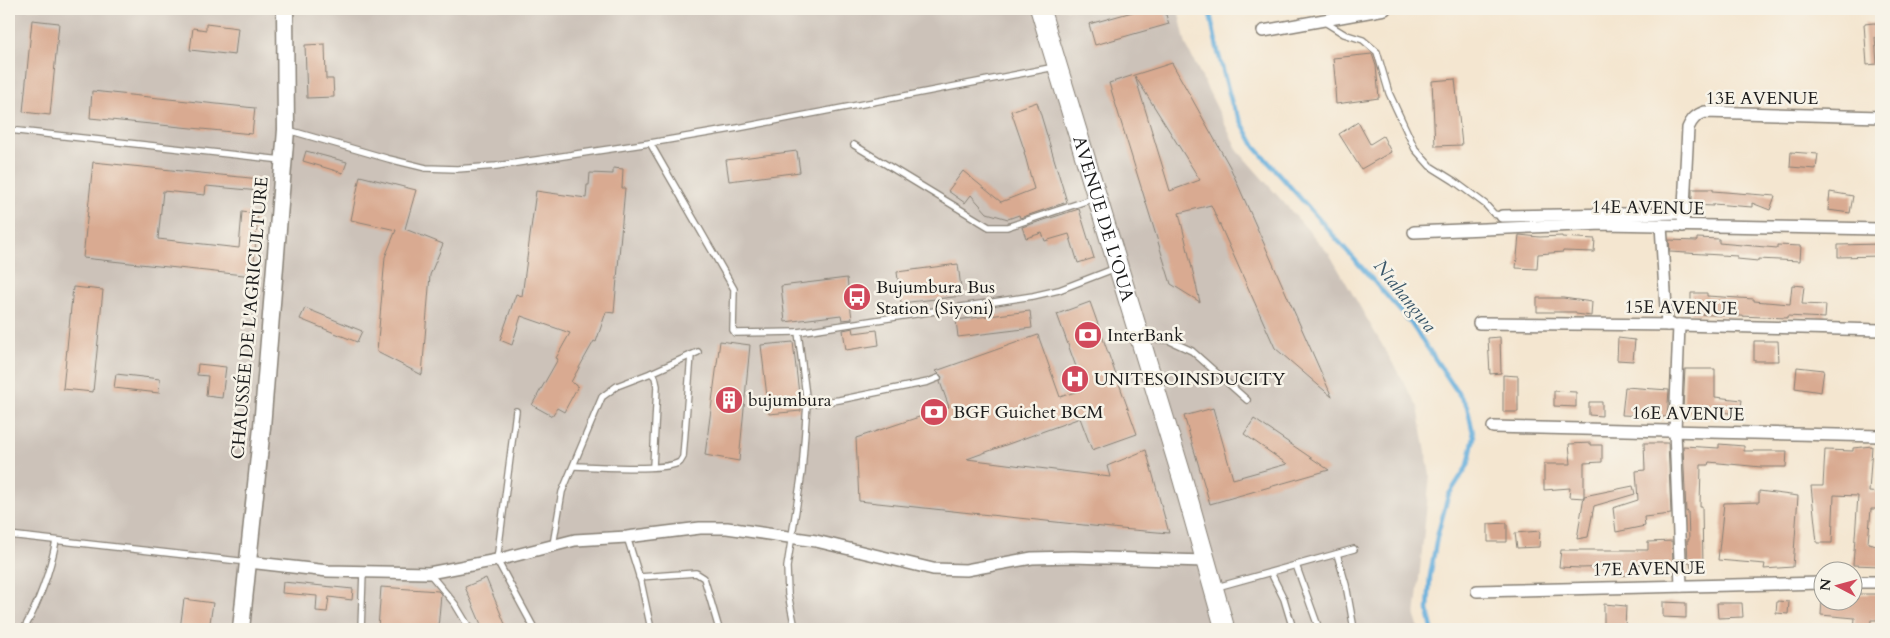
<svg xmlns="http://www.w3.org/2000/svg" width="1890" height="638" viewBox="0 0 1890 638" font-family="Cardo,serif">
<rect width="100%" height="100%" fill="#f7f3e8"/>
<filter id="ink" filterUnits="userSpaceOnUse"><feTurbulence type="fractalNoise" baseFrequency=".02" numOctaves="2"/><feDisplacementMap in="SourceGraphic" scale="10" xChannelSelector="R" yChannelSelector="G"/><feConvolveMatrix kernelMatrix="1 2 1 2 8 2 1 2 1" color-interpolation-filters="sRGB"/></filter>
<filter id="wash" filterUnits="userSpaceOnUse"><feTurbulence type="fractalNoise" baseFrequency=".0096" numOctaves="4" result="noise"/><feDisplacementMap in="SourceGraphic" scale="20" xChannelSelector="R" yChannelSelector="G"/><feGaussianBlur stdDeviation="1.12" result="paint"/><feColorMatrix in="noise" values="0 0 0 0 0 0 0 0 0 0 0 0 0 0 0 0 0 1.4 0 .05"/><feComposite in="paint" operator="in"/></filter>
<g filter="url(#wash)">
<rect width="100%" height="100%" fill="#f4e6d0"/>
<polygon fill="#ccc2b9" points="9,9 1178,9 1186,45 1238,151 1330,255 1418,407 1430,475 1415,617 1419,629 9,629"/>
<g fill="none" stroke-linecap="round" stroke-linejoin="round">
<polyline stroke="#65aedc" stroke-width="4.5" points="1209,9 1218,52 1232,104 1255,147 1410,322 1467,406 1474,437 1468,465 1448,496 1437,537 1430,576 1428,610 1432,629"/>
</g>
<g id="blocks">
<g fill="#d9aa91" fill-rule="evenodd">
<polygon points="1135,9 1164,9 1169,24 1095,45 1089,24 1136,11"/>
<polygon points="32,20 59,23 50,115 23,112"/>
<polygon points="1874,23 1881,24 1881,37 1875,37 1877,64 1867,65 1864,24"/>
<polygon points="206,24 238,28 235,55 190,50 193,28 206,30"/>
<polygon points="325,44 326,79 333,79 334,97 307,98 305,45"/>
<polygon points="1372,54 1376,66 1379,98 1336,104 1335,89 1336,88 1333,58"/>
<path d="M1172,63l58,104 102,230 -57,-49 -64,-143 -32,8 21,89 -29,-18 -62,-201zM1135,76l65,104 -30,11z"/>
<polygon points="1455,79 1462,145 1435,146 1432,81"/>
<polygon points="92,91 255,108 252,134 90,118"/>
<polygon points="1037,102 1067,202 1020,218 1019,215 1008,219 987,213 971,195 965,203 948,191 963,171 1001,202 1034,189 1024,152 1025,152 1011,111"/>
<polygon points="1358,122 1370,144 1383,136 1391,152 1361,169 1339,134"/>
<polygon points="306,151 347,162 343,173 303,161"/>
<polygon points="797,151 800,172 729,181 726,160"/>
<polygon points="1791,152 1818,154 1816,169 1790,167"/>
<polygon points="93,162 260,179 259,191 206,186 205,195 163,191 158,239 239,248 242,212 258,214 253,276 83,258"/>
<polygon points="613,168 623,169 622,188 625,188 614,313 606,312 596,342 594,341 571,382 578,386 564,412 557,408 552,416 532,405 558,359 556,358 570,333 521,316 512,345 500,340 516,294 522,296 536,191 586,198 587,185 589,185 590,173 613,174"/>
<polygon points="360,176 416,190 405,229 443,244 430,275 422,375 377,352 385,257 396,230 351,220"/>
<polygon points="1692,189 1713,189 1713,191 1775,196 1770,210 1752,203 1752,207 1713,204 1713,206 1692,205"/>
<polygon points="1830,192 1853,196 1850,213 1828,210"/>
<polygon points="1079,209 1094,258 1078,263 1069,234 1045,241 1042,233 1026,238 1022,227"/>
<polygon points="1519,235 1540,237 1562,236 1562,237 1595,239 1594,252 1563,251 1563,252 1538,254 1537,269 1516,268"/>
<polygon points="1697,238 1719,239 1719,243 1777,248 1777,245 1801,246 1800,261 1758,259 1758,261 1737,259 1737,256 1670,252 1669,240 1697,241"/>
<polygon points="1881,244 1881,256 1838,257 1838,245"/>
<polygon points="958,264 962,296 901,303 897,272"/>
<polygon points="847,278 852,319 842,320 841,315 785,322 781,286"/>
<polygon points="1792,285 1804,286 1802,304 1826,305 1825,318 1787,316 1787,318 1691,314 1691,293 1707,293 1707,296 1754,299 1754,301 1790,304"/>
<polygon points="73,287 103,290 93,392 63,389"/>
<polygon points="1537,298 1563,298 1592,302 1591,316 1576,314 1576,312 1537,312"/>
<polygon points="1090,302 1137,434 1092,450 1080,418 967,459 1110,477 1107,466 1146,450 1169,533 1121,529 859,501 856,438 949,407 940,382 942,377 936,371 1038,335 1060,397 1084,389 1057,314"/>
<polygon points="305,308 362,331 357,342 300,319"/>
<polygon points="1030,311 1032,328 958,337 956,320"/>
<polygon points="853,328 854,333 877,330 879,345 846,350 843,330"/>
<polygon points="1500,337 1501,373 1490,374 1488,338"/>
<polygon points="1618,338 1635,340 1633,361 1617,360"/>
<polygon points="720,341 750,345 739,461 705,455"/>
<polygon points="1754,341 1778,341 1779,361 1754,361"/>
<polygon points="793,342 801,411 769,414 761,345"/>
<polygon points="198,364 226,367 222,398 206,396 208,376 197,375"/>
<polygon points="1797,367 1824,370 1821,392 1795,388"/>
<polygon points="1685,369 1715,369 1715,397 1742,400 1740,414 1709,411 1709,413 1683,411"/>
<polygon points="116,374 160,379 159,393 114,388"/>
<polygon points="1503,375 1518,376 1518,412 1503,412"/>
<polygon points="1625,387 1669,390 1667,417 1622,415"/>
<polygon points="1554,391 1576,392 1576,407 1554,406"/>
<polygon points="1589,402 1602,402 1602,416 1589,415"/>
<polygon points="1213,408 1233,479 1287,464 1244,434 1254,419 1329,470 1210,504 1184,416"/>
<polygon points="1591,443 1591,445 1602,445 1602,462 1584,463 1584,498 1569,497 1570,488 1544,490 1544,464 1571,464 1569,444"/>
<polygon points="1644,443 1668,443 1671,514 1644,517 1645,526 1616,532 1613,508 1638,500 1636,471 1645,470"/>
<polygon points="1719,444 1744,446 1744,451 1787,451 1786,467 1761,467 1709,462 1708,465 1701,465 1700,506 1702,506 1703,567 1691,568 1690,562 1688,562 1687,540 1689,540 1688,511 1686,512 1683,446 1719,448"/>
<polygon points="1872,446 1869,492 1881,493 1881,509 1871,509 1868,543 1881,546 1881,566 1853,565 1858,496 1834,495 1832,543 1817,543 1811,486 1823,486 1825,450 1853,451 1853,448"/>
<polygon points="1633,486 1635,494 1594,506 1588,537 1577,539 1584,496"/>
<polygon points="1759,491 1798,496 1793,567 1764,569 1765,564 1718,560 1724,503 1759,502"/>
<polygon points="1507,523 1507,542 1488,542 1488,524"/>
<polygon points="1540,531 1539,547 1517,548 1515,533"/>
<polygon points="1672,541 1673,563 1633,565 1633,575 1613,576 1612,567 1581,568 1559,567 1561,550 1648,550 1648,542"/>
<polygon points="486,578 507,629 483,629 465,587"/>
<polygon points="283,582 353,589 352,600 329,597 327,612 316,611 317,596 282,593"/>
<polygon points="381,587 438,591 441,594 438,629 378,629"/>
<polygon points="1857,594 1881,594 1881,620 1871,620 1870,629 1854,629 1855,618 1821,615 1822,600 1856,600"/>
<polygon points="184,599 213,603 209,629 180,629"/>
<polygon points="1777,601 1789,602 1788,614 1776,613"/>
<polygon points="1663,602 1686,603 1686,618 1663,617"/>
<polygon points="1717,603 1742,603 1743,617 1718,618"/>
<polygon points="1604,604 1626,606 1625,628 1604,627"/>
</g>
</g>
</g>
<g filter="url(#ink)">
<use href="#blocks" fill-opacity="0" stroke="#888176" stroke-width="1"/>
<g fill="none" stroke-linecap="round" stroke-linejoin="round">
<defs>
<g id="lane">
<polyline points="1323,21 1344,34 1363,40 1377,52 1389,93 1415,149 1430,166 1454,181 1485,204 1494,214 1502,216"/>
<polyline points="9,130 282,160"/>
<polyline points="288,130 389,159 426,168 457,169 496,166 650,143 738,128 1055,67"/>
<polyline points="650,143 734,289 733,330 735,333 798,332"/>
<polyline points="854,145 989,227 1007,227 1095,198"/>
<polyline points="1142,338 1168,340 1192,351 1247,400"/>
<polyline points="651,373 655,377 657,386 653,467"/>
<polyline points="807,404 839,400 928,382 938,378"/>
<polyline points="516,411 497,560 534,628"/>
<path d="M574,466c21,0 90,6 106,-4l3,-5 8,-102"/>
<polyline points="9,535 248,562"/>
<polyline points="627,537 641,582 651,629"/>
<polyline points="553,545 562,492 602,397 617,386 651,373 698,352"/>
<polyline points="1337,554 1346,585 1354,629"/>
<polyline points="1296,565 1319,629"/>
<polyline points="429,573 455,604 470,629"/>
<polyline points="1271,573 1284,599 1293,629"/>
<polyline points="639,577 696,573 704,578 719,629"/>
<polyline points="1217,587 1354,549"/>
<polyline points="795,628 788,594 787,567 802,472 807,404 798,332 1033,296 1059,290 1116,268"/>
<path d="M24,629c15,-27 26,-58 32,-88"/>
<polyline points="361,629 363,572"/>
</g>
<g id="street">
<polyline points="1263,31 1385,9"/>
<polyline points="1502,216 1684,213"/>
<polyline points="1661,225 1667,325"/>
<path d="M1683,226l5,-98c4,-9 8,-13 17,-16l176,5"/>
<polyline points="1414,232 1603,224 1881,229"/>
<polyline points="1479,323 1679,325 1881,330"/>
<polyline points="1679,325 1675,431 1681,586"/>
<polyline points="1493,427 1881,436"/>
<polyline points="248,562 328,571 429,573 497,560 575,540 627,537 700,528 727,528 816,541 933,569 966,570 1032,558 1072,557 1205,561"/>
<polyline points="1852,582 1881,582"/>
<polyline points="1477,591 1822,583"/>
</g>
<polyline id="secondary" points="241,629 262,427 286,130 285,9"/>
<g id="primary">
<path id="s1" d="M1040,9l142,468 43,152"/>
</g>
</defs>
<use href="#lane" stroke="#888176" stroke-width="8"/>
<use href="#street" stroke="#888176" stroke-width="14"/>
<use href="#secondary" stroke="#888176" stroke-width="19"/>
<use href="#primary" stroke="#888176" stroke-width="21"/>
<use href="#lane" stroke="#fff" stroke-width="5.5"/>
<use href="#street" stroke="#fff" stroke-width="11"/>
<use href="#secondary" stroke="#fff" stroke-width="16"/>
<use href="#primary" stroke="#fff" stroke-width="19"/>
</g>
</g>
<defs>
<symbol id="bus-disc" viewBox="-11 -11 22 22"><circle r="9.5" fill="#d1495b" stroke="#f7f3e8"/><path d="M-5-6H5V4H4V6H2V4H-2V6H-4V4H-5ZM-3.5-4V0h7V-4ZM-3.5 1.2v1.5H-2V1.2ZM2 1.2v1.5H3.5V1.2Z" fill="#fff"/></symbol>
<symbol id="bank-disc" viewBox="-11 -11 22 22"><circle r="9.5" fill="#d1495b" stroke="#f7f3e8"/><path d="M-6-4H6V4H-6ZM0-2.3a2.3 2.3 0 1 0 0 4.6a2.3 2.3 0 1 0 0-4.6Z" fill="#fff"/></symbol>
<symbol id="hospital-disc" viewBox="-11 -11 22 22"><circle r="9.5" fill="#d1495b" stroke="#f7f3e8"/><path d="M-5-5h3v3.5h4V-5h3V5h-3V1.5h-4V5h-3Z" fill="#fff"/></symbol>
<symbol id="building-disc" viewBox="-11 -11 22 22"><circle r="9.5" fill="#d1495b" stroke="#f7f3e8"/><path d="M-4-6H4V6H1V3H-1V6H-4ZM-2.5-4.3h1.7v1.8h-1.7ZM.8-4.3h1.7v1.8H.8ZM-2.5-1h1.7V.8h-1.7ZM.8-1h1.7V.8H.8Z" fill="#fff"/></symbol>
</defs>
<g fill-rule="evenodd">
<use href="#bus-disc" x="841" y="281" width="32" height="32"/>
<use href="#bank-disc" x="1072" y="319" width="32" height="32"/>
<use href="#hospital-disc" x="1059" y="363" width="32" height="32"/>
<use href="#building-disc" x="713" y="384" width="32" height="32"/>
<use href="#bank-disc" x="918" y="396" width="32" height="32"/>
</g>
<g text-anchor="middle" dominant-baseline="central" stroke-width="5" stroke-linejoin="round" paint-order="stroke">
<g font-size="18" fill="#1c1c1c" stroke="#f7f3e8">
<text x="1762" y="98">13E AVENUE</text>
<text transform="translate(1648 208) rotate(1)">14E AVENUE</text>
<text stroke="none"><textPath href="#s1" startOffset="219">AVENUE DE L'OUA</textPath></text>
<text transform="translate(1681 308) rotate(1)">15E AVENUE</text>
<text transform="translate(250 318) rotate(-85)">CHAUSSÉE DE L'AGRICULTURE</text>
<text transform="translate(1688 414) rotate(1)">16E AVENUE</text>
<text transform="translate(1649 569) rotate(-1)">17E AVENUE</text>
</g>
<g font-size="18" fill="#1c1c1c" stroke="#f7f3e8" text-anchor="start">
<text x="876" y="287">Bujumbura Bus<tspan x="876" dy="21">Station (Siyoni)</tspan></text>
<text x="1107" y="335">InterBank</text>
<text x="1094" y="379">UNITESOINSDUCITY</text>
<text x="748" y="400">bujumbura</text>
<text x="953" y="412">BGF Guichet BCM</text>
</g>
<g font-size="19" font-style="italic" fill="#395669" stroke="#f7f3e8">
<text transform="translate(1405 296) rotate(51)">Ntahangwa</text>
</g>
</g>
<rect width="1890" height="638" fill="none" stroke="#f7f3e8" stroke-width="30"/>
<g transform="translate(1838 586) rotate(276)"><circle r="24" fill="#f7f3e8" stroke="#9f9d96"/>
<path d="M0-4L9 19L0 12L-9 19Z" fill="#d1495b"/>
<text y="-8" font-size="14" font-weight="bold" text-anchor="middle" fill="#1c1c1c">N</text>
</g>
</svg>
